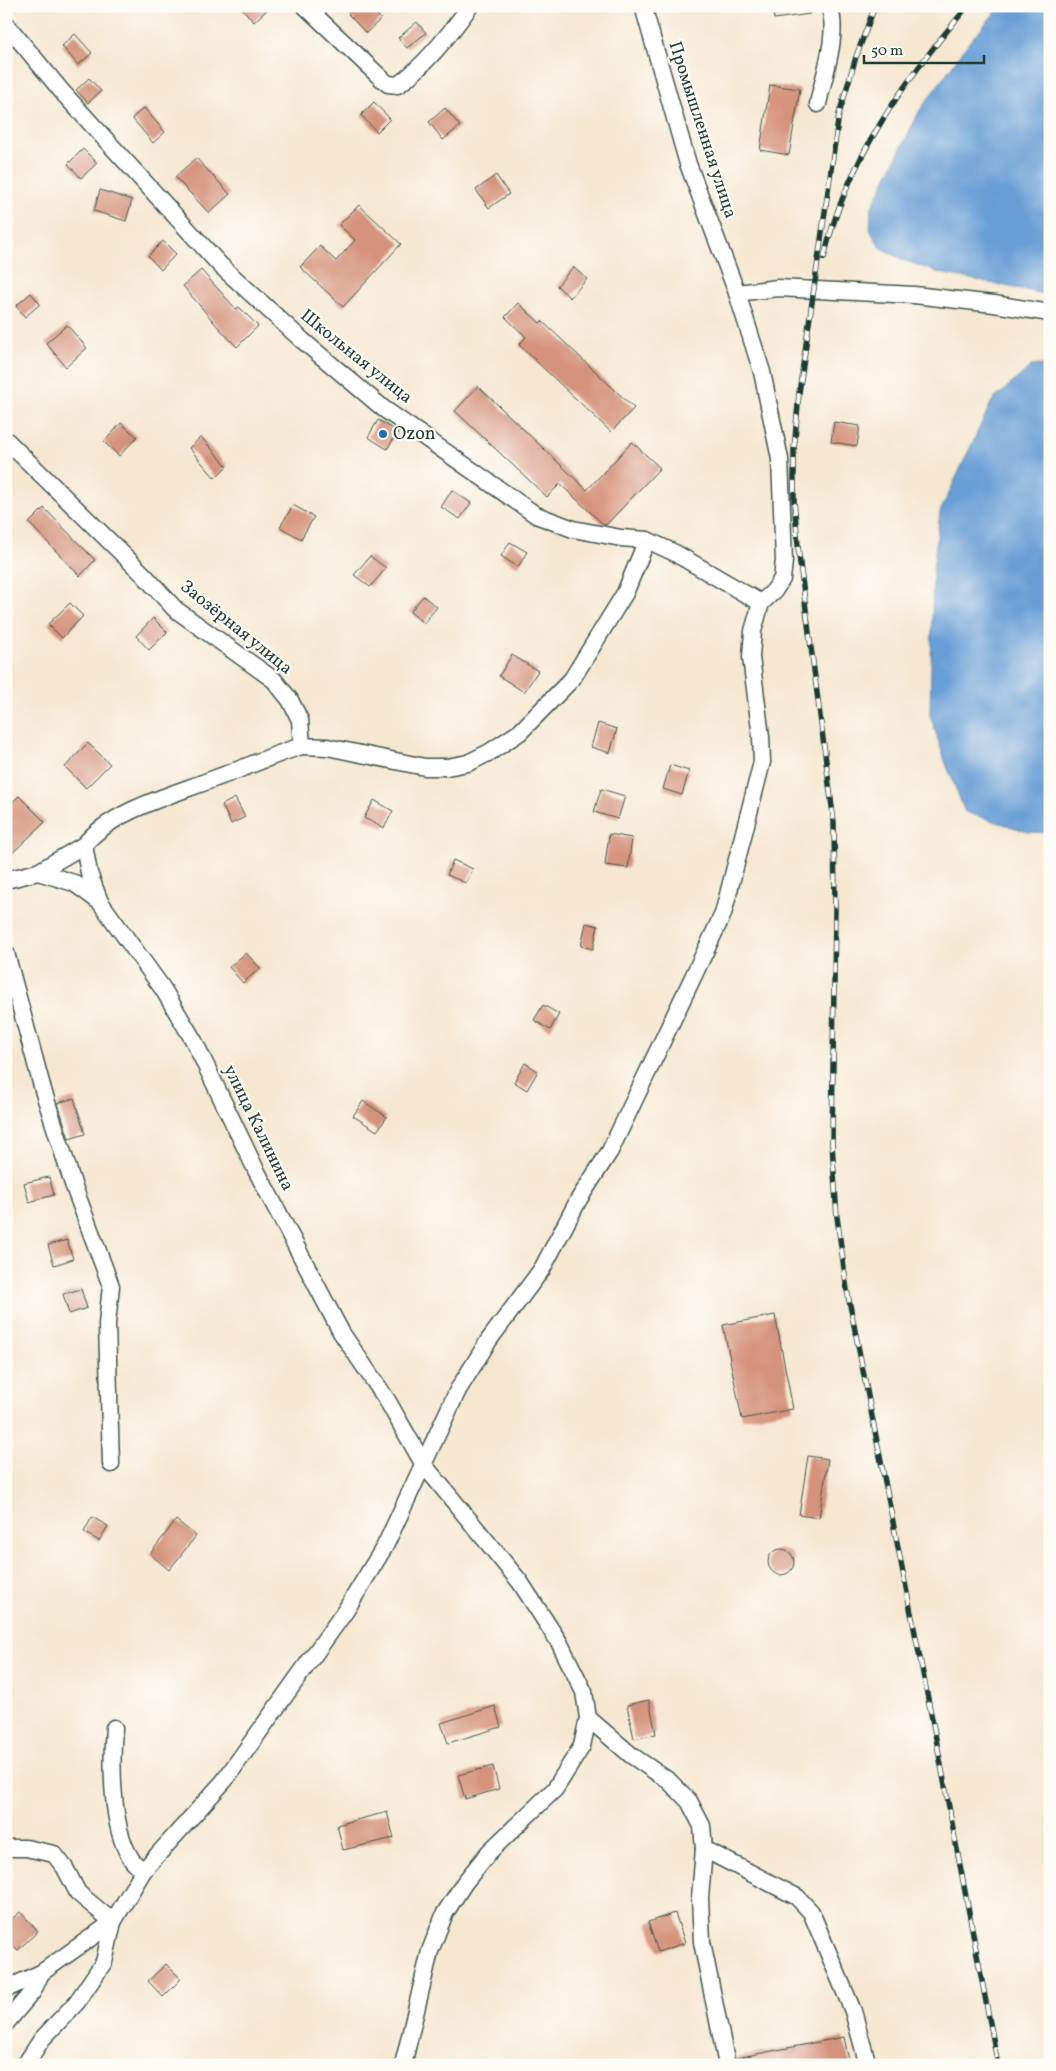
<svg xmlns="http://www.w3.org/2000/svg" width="1056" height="2071" viewBox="0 0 1056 2071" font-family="Vollkorn,serif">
<rect width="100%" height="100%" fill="#fdfcf7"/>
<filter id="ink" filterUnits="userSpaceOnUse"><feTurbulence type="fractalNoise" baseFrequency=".02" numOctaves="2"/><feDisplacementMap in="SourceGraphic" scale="10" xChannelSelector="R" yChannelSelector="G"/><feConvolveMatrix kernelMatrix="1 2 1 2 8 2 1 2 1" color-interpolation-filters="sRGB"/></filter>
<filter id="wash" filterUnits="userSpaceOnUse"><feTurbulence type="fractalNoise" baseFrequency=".0096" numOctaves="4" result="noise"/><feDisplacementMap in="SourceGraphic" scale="20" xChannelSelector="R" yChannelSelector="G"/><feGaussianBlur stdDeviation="1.12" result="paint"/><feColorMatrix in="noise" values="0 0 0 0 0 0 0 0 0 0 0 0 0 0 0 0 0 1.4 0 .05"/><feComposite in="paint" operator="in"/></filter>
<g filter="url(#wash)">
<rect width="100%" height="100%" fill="#f6e7d1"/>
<g fill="#679ed5" stroke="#436e84">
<polygon points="1001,6 1050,6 1050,295 940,273 903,260 880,247 870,230 871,209 920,110 970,41"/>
<polygon points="1050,364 1050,833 1028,832 965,812 945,761 930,715 933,570 940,512 992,401 1031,366"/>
</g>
<g id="blocks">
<g fill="#d5937d">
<polygon points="240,6 271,6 254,22"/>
<polygon points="356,6 368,6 381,19 366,33 348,14"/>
<polygon points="772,6 810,6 810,14 774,19"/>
<polygon points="417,22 426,33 407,48 398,38"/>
<polygon points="75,34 92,53 78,65 62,46"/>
<polygon points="89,78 101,91 88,103 76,90"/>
<polygon points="770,85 800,89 789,155 760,150"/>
<polygon points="374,102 390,119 377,132 361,115"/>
<polygon points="144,108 165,132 153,143 132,118"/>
<polygon points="445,108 460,126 443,140 429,122"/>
<polygon points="83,149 97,163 81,178 68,164"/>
<polygon points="196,158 230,194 209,213 175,177"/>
<polygon points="496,175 509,194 489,208 476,190"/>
<polygon points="100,190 132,200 126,221 94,211"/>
<polygon points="359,205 401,244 343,307 300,267 320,246 336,261 355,240 339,225"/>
<polygon points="163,241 176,254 161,270 148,256"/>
<polygon points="573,267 587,279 570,298 557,286"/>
<polygon points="201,270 236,309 239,307 258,326 237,347 218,327 183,286"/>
<polygon points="31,293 40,304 25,317 16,306"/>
<polygon points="518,303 540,323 542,321 634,408 611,432 519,345 526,337 505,317"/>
<polygon points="67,325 87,348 66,367 46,343"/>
<polygon points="478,386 587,490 632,442 660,468 606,525 603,524 560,484 547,497 455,411"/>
<polygon points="378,420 398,432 387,449 368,437"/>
<polygon points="834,422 860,426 857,446 831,442"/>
<polygon points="121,423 137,437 119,456 104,442"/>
<polygon points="201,437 227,466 215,478 189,448"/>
<polygon points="452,490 471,503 460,519 441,507"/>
<polygon points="293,505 314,517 301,539 280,527"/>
<polygon points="44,508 95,560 80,576 29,523"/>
<polygon points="510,542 527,552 518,567 501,556"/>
<polygon points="370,556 386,568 370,587 354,575"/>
<polygon points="423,596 437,607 424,623 410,612"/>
<polygon points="70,603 83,616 62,638 48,624"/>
<polygon points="153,618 167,632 149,650 136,636"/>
<polygon points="512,655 538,671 524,692 499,676"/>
<polygon points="598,723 617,729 610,753 591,747"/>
<polygon points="88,743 110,764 86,788 65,767"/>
<polygon points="670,765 689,771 682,795 663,789"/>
<polygon points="601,789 625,796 618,819 594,812"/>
<polygon points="19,796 45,822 6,859 6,808"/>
<polygon points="235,798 245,817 231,824 222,805"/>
<polygon points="374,800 393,811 384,828 364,818"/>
<polygon points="609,834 632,838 628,868 605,865"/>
<polygon points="453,860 473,869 466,883 447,875"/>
<polygon points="586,923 598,926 593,949 581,946"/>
<polygon points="246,953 260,968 243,983 229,967"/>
<polygon points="543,1005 559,1014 550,1030 534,1020"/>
<polygon points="525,1063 538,1071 527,1090 514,1082"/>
<polygon points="74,1098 85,1134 69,1139 58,1103"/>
<polygon points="363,1101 387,1117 377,1131 353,1116"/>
<polygon points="49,1177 54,1195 29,1202 24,1183"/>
<polygon points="67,1240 73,1259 54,1265 48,1245"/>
<polygon points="81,1289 87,1308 69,1314 63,1294"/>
<polygon points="775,1315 793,1409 742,1419 723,1325"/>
<polygon points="808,1456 828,1459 819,1518 799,1515"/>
<polygon points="92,1517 108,1526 99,1541 84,1532"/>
<polygon points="176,1520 196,1536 169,1570 150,1554"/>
<circle cx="781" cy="1562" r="13"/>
<polygon points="649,1700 656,1734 634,1739 627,1705"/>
<polygon points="495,1706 501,1727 448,1743 441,1723"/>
<polygon points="493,1766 499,1789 465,1799 458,1775"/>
<polygon points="387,1812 394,1838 343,1850 337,1825"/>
<polygon points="20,1912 38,1931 18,1950 6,1938 6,1924"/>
<polygon points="675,1913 685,1943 658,1952 648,1922"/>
<polygon points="166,1964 181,1979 163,1997 148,1981"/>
<polygon points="844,2037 850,2065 737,2065 736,2058"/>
</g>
</g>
</g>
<g filter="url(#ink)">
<use href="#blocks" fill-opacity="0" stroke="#3f564c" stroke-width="1"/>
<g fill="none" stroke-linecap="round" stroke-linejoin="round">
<defs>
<g id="minor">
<path d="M305,6l76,72 7,6 10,1c28,-20 52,-51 72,-79"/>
<polyline points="6,24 64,94 220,265 302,340 384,409 536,515 573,529 621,538 647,540 675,553 761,603"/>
<path d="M818,104c5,-26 22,-72 11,-98"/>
<polyline points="737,293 778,288 914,295 994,304 1050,313"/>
<polyline points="6,440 144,575 175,609 274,680 290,700 300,720 302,746 327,747 425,767 447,767 468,763 490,752 520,732 572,679 625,593 647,540"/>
<polyline points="38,872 84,845"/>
<polyline points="6,880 38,872 74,883 100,902 163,989 194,1041 256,1170 341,1332 387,1400 424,1465 520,1582 559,1642 584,1692 588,1718 582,1746 555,1789 490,1851 465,1882 445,1913 430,1951 403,2065"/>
<path d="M100,902l-11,-29 -5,-28c28,-35 91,-51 132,-67 29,-10 56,-23 86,-32"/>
<polyline points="6,953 43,1090 73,1184 111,1286 107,1324 111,1464"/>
<polyline points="588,1718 631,1755 669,1781 689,1801 702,1826 704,1849 700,1898 702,1942 727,2065"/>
<path d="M114,1728c-3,35 -3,98 16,129 3,6 9,10 13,14"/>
<polyline points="6,1848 26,1848 54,1854 65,1868 78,1893 113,1922 41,1973 6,1989"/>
<polyline points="704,1849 797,1897 811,1912 853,2011 868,2065"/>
<polyline points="6,2023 33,1991 41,1973"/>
<polyline points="25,2065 42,2039 77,2002 104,1962 113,1922 143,1871 224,1781 346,1610 385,1546 458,1390 489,1340 542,1269 579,1199 610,1151 723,914 762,762 761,737 751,657 753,631 761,603 774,591 782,579 784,561 780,459 762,372 737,293 688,164 643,6"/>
</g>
</defs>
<use href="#minor" stroke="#3f564c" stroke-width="19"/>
<use href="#minor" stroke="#fff" stroke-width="16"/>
<defs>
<g id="rail">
<polyline points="875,6 856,57 839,114 799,393 794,450 794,501 799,556 834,822 835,908 832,1144 837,1217 847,1290 937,1744 998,2065"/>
<path d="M824,258c21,-95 81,-179 144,-252"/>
</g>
</defs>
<use href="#rail" stroke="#1f3d34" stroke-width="5.5"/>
<use href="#rail" stroke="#fdfcf7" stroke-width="4" stroke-dasharray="11" stroke-linecap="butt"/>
</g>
</g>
<circle fill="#1f6fb2" stroke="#fdfcf7" stroke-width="2" cx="383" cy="434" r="5"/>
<g text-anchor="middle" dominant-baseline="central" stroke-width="4.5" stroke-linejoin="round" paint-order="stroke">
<g font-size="18" fill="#1f3d34" stroke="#fdfcf7">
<text transform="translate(702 130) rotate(72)">Промышленная улица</text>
<text transform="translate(356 357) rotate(39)">Школьная улица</text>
<text transform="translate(236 628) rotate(39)">Заозёрная улица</text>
<text transform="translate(258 1128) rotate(64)">улица Калинина</text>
</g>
<g font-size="18" fill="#1f3d34" stroke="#fdfcf7" text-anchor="start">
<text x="393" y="434">Ozon</text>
</g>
</g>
<rect width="1056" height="2071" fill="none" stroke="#fdfcf7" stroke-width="25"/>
<path d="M864 55v8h120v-8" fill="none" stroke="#1f3d34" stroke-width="2.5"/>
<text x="871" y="55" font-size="15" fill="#1f3d34" stroke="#fdfcf7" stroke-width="4" paint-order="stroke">50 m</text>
</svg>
